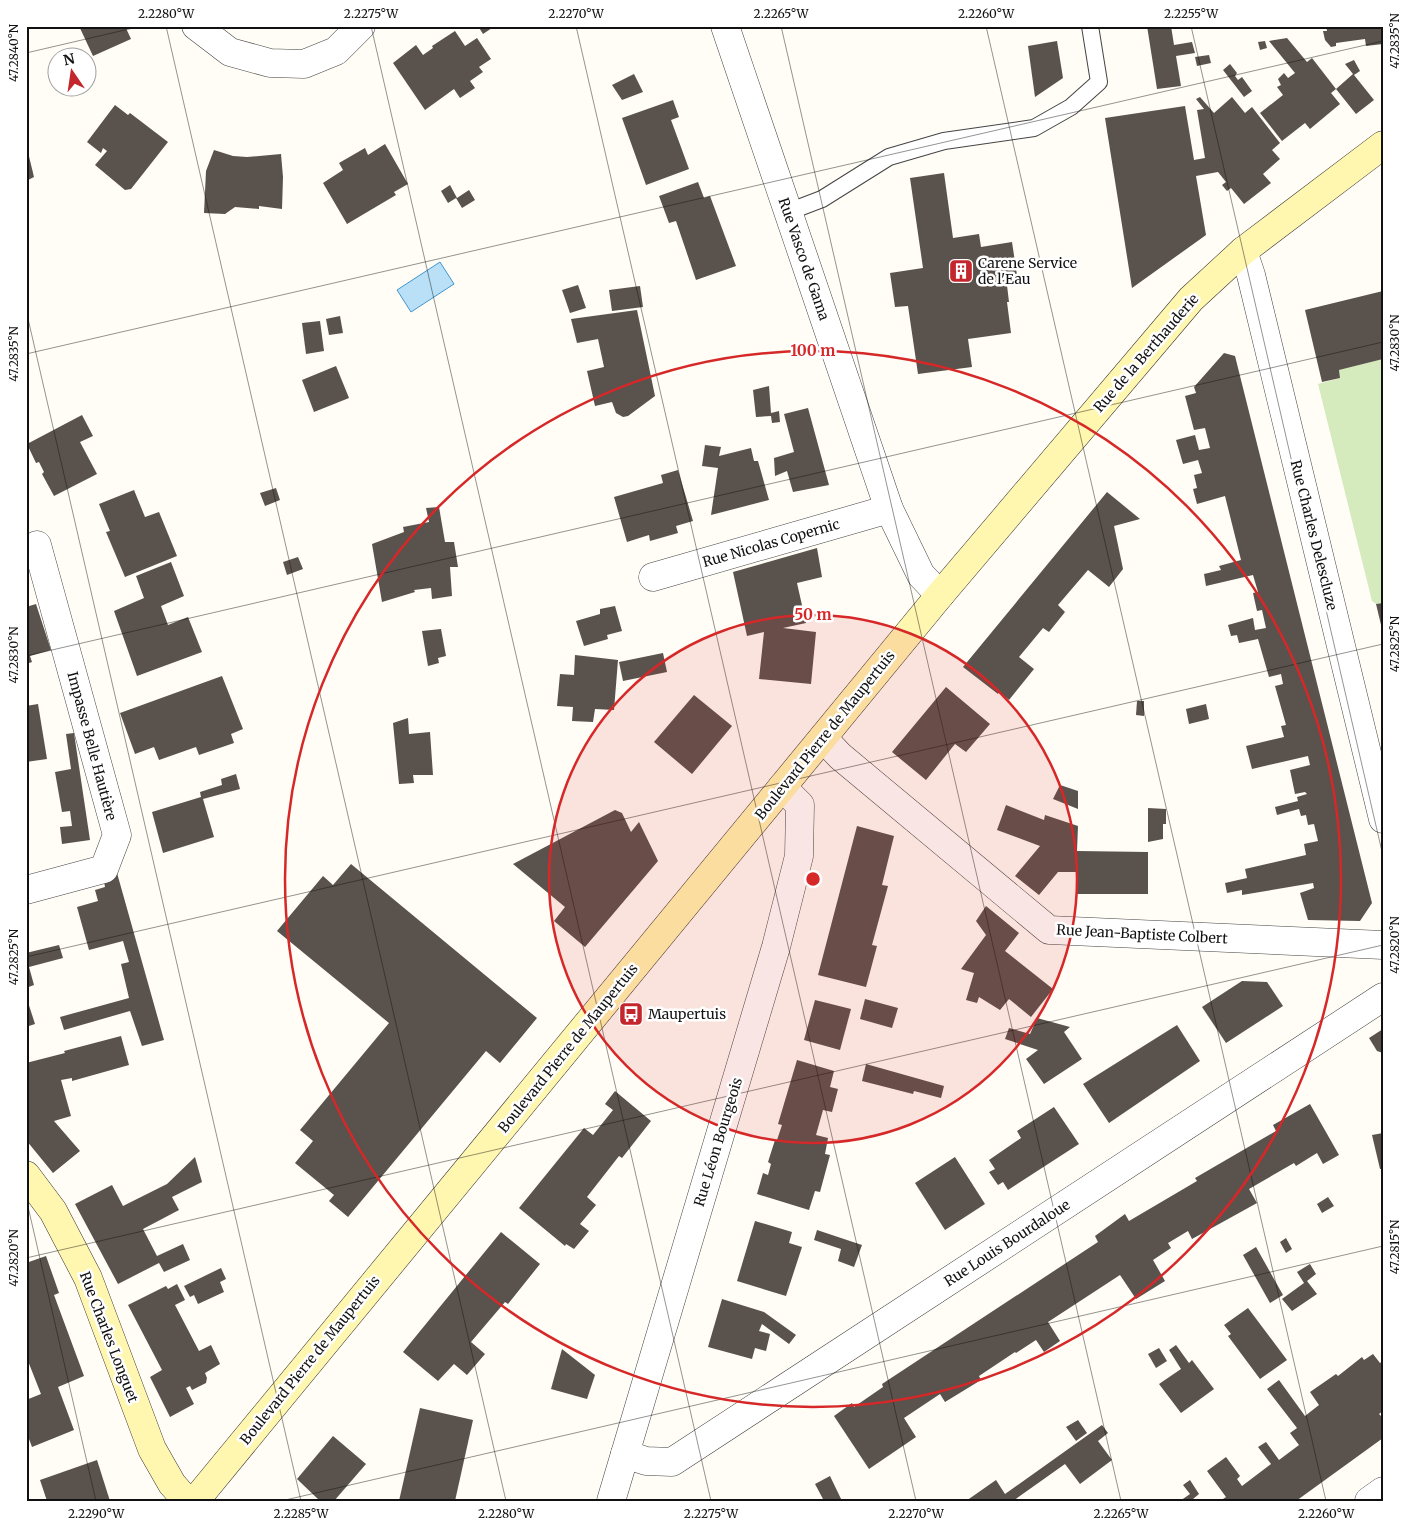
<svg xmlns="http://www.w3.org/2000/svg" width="1409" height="1527" viewBox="0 0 1409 1527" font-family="Merriweather,serif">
<rect width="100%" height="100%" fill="#fffdf5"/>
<polygon fill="#d5ebbd" points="1383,359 1383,603 1376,604 1372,601 1318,384 1340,378 1339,370"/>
<polygon fill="#b9e0f7" stroke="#3f96cf" points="440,262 454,284 411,312 397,290"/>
<g fill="#5a524d">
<polygon points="79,26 125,26 131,39 93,56"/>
<polygon points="478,26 495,26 483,34"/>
<polygon points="1147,26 1171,26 1174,45 1192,42 1195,53 1176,56 1181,86 1157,89"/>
<polygon points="1326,26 1383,26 1383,44 1366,46 1365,39 1336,43 1336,46 1331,47 1325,40 1323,31 1327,31"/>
<polygon points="455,31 465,46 477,38 491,59 479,67 483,72 470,81 475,88 460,98 454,89 425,110 393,63 416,45 423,55 433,48 432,46"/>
<polygon points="1287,38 1307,62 1312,58 1336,89 1331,93 1340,104 1310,129 1305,123 1282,141 1260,113 1283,95 1277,87 1281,85 1278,79 1284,73 1288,78 1295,73 1269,41"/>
<polygon points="1057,41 1063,78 1035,97 1028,46"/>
<polygon points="1265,41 1267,48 1260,50 1258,42"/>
<polygon points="1209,55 1211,63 1197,66 1195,57"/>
<polygon points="1354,60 1360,71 1354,75 1374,100 1356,114 1336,89 1353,74 1345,64"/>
<polygon points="1230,64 1237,73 1235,76 1238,80 1242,77 1252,91 1244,97 1223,70"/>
<polygon points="634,74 643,92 622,100 612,85"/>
<polygon points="1200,97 1214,113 1232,97 1245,113 1252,107 1280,143 1272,150 1280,159 1263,174 1271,183 1244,204 1231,188 1227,191 1222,185 1226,182 1218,172 1196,176 1206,235 1132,288 1105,118 1185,106 1194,160 1205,158 1197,110 1204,109 1196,99"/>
<polygon points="673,100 679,117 671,120 689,169 646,185 622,118"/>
<polygon points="115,105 128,115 130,113 168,142 131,189 125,190 95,165 107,151 103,148 101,153 87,142"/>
<polygon points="26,144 34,177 26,181"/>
<polygon points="385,144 408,184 394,192 396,195 347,224 323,183 343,170 339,163 365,148 368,155"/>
<polygon points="214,150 233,156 247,157 281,154 283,177 282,209 259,206 259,209 235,207 225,214 204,213 206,171"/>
<polygon points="944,173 953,238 979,234 981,247 1012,242 1017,275 1006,277 1009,302 1007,302 1011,333 968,339 972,367 918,374 908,306 895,307 890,273 923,268 910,178"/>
<polygon points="698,182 704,198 710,196 736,266 696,280 676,221 669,223 659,196"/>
<polygon points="450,185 457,198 469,190 475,200 462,208 456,198 448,203 441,191"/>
<polygon points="578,285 586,308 570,313 562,290"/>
<polygon points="640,286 643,307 612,311 609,290"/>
<polygon points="1383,291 1383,359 1339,370 1340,378 1322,382 1305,310"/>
<polygon points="637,310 655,396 628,416 623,417 616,413 612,402 595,406 587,371 604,367 598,339 577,343 571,319"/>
<polygon points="340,316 343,333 329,335 326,319"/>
<polygon points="320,321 324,351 306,354 302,323"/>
<polygon points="1224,353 1235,356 1372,903 1360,921 1308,920 1300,893 1314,888 1313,883 1242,895 1242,890 1227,893 1225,883 1247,878 1245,869 1306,855 1304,844 1318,841 1314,824 1308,825 1306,815 1301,816 1299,809 1277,815 1275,807 1298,801 1297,797 1307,794 1305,792 1295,794 1290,770 1310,765 1308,756 1252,769 1246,746 1284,737 1281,726 1286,725 1275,686 1283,684 1281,674 1269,677 1258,639 1239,643 1237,635 1231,636 1228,625 1253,618 1255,630 1266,628 1262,610 1257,611 1253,593 1258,592 1253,575 1206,586 1204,574 1221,570 1219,566 1241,560 1225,496 1197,504 1193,489 1197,488 1194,475 1202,473 1198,460 1183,464 1176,440 1195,435 1199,450 1210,448 1205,428 1194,430 1185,396 1196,393 1194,387"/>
<polygon points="336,366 349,398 314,412 302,380"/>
<polygon points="769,386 771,413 779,411 780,422 772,423 771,416 756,417 753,390"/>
<polygon points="808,408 829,485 793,492 787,471 775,476 774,458 794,452 784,414"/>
<polygon points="82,415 93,436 80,442 97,474 54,496 42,474 44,472 39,462 36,463 27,444"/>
<polygon points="705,445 721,447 719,456 751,448 754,461 758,461 769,500 711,515 718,468 702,466"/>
<polygon points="678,470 693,521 676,526 678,533 650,541 649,535 627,542 614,497 663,483 661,475"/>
<polygon points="276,488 280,500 265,506 260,493"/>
<polygon points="134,490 145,517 159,512 177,556 125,577 106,532 110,531 99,504"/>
<polygon points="1107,492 1140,519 1114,526 1123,569 1109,587 1088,570 1058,605 1065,612 1049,632 1043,628 1019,657 1034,669 1009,700 999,692 998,694 963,667"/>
<polygon points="439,507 445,542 454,542 458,567 450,567 452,596 432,599 431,588 414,590 415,592 382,602 372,544 404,532 403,527 429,522 426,508"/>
<polygon points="817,548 822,577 797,583 806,623 783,628 816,632 811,684 759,679 764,632 747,636 733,572"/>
<polygon points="298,557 303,569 287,575 283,562"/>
<polygon points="171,562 184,596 161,606 168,625 188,617 202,652 137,676 114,611 144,598 136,576"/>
<polygon points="1383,603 1383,629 1382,629 1376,604"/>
<polygon points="36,604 51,650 30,656 32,662 26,664 26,607"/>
<polygon points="615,606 622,631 607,635 608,639 584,646 576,621 600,614 600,609"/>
<polygon points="441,629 446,656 438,658 439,663 428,666 422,631"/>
<polygon points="663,653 667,672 623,681 619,662"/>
<polygon points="575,655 618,660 614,710 595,709 593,722 572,721 573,707 557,706 560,674 574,675"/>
<polygon points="222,676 243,729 231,734 234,743 199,755 196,747 159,760 154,747 135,754 120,713"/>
<polygon points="946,687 990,724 966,752 955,744 926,780 892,752"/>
<polygon points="694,695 732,726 692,774 654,742"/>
<polygon points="1137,701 1144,701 1144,716 1136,715"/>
<polygon points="38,704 47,759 26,762 26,706"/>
<polygon points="1206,704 1209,719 1189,724 1186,709"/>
<polygon points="408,718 409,734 430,732 433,775 413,775 414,783 399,784 393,723"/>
<polygon points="74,733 90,840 62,844 60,827 72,826 70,811 62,812 55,772 71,769 66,734"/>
<polygon points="236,774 240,789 203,799 214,837 163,853 152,812 201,797 200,792 222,785 221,779"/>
<polygon points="1060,785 1078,791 1078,809 1053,799"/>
<polygon points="1006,805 1044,820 1045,815 1078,826 1077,851 1148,852 1148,894 1076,894 1077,872 1058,872 1039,895 1015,876 1040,846 997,830"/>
<polygon points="1148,808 1166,809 1166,824 1163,824 1163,839 1148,842"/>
<polygon points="615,810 622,813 631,832 639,822 658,861 585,947 554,921 565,907 513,864"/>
<polygon points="857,826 894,836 882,885 888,886 872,945 877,946 866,987 818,975"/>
<polygon points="351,864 537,1018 500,1063 486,1051 348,1217 329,1201 334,1195 295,1163 313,1141 300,1130 389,1023 277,931 323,876 333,885"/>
<polygon points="117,873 164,1040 142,1046 130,1011 64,1030 60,1017 129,998 121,964 129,962 123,941 89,950 77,907 98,901 95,890 105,887 103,876"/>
<polygon points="986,906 1019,933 1005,951 1053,989 1031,1017 1009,999 1000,1010 979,997 977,1003 966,1000 974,973 961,969 986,935 976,921"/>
<polygon points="59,945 63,958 29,967 34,985 26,988 26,953"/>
<polygon points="1242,981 1267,982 1283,1006 1226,1043 1202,1007"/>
<polygon points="26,996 35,1024 26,1027"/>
<polygon points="865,999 898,1008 892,1028 860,1019"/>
<polygon points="815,1000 851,1009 840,1050 804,1040"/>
<polygon points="1037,1018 1070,1027 1064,1032 1082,1059 1044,1084 1026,1059 1038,1050 1005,1039 1009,1028 1030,1034"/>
<polygon points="1177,1025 1200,1061 1109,1123 1083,1084"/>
<polygon points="1383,1029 1383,1053 1377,1051 1369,1038"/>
<polygon points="121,1036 129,1065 72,1081 72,1078 61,1080 71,1116 54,1121 80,1151 53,1173 26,1140 26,1078 29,1077 26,1063 65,1053 64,1051"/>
<polygon points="797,1060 834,1071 830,1087 838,1089 832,1112 823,1110 816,1135 828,1138 825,1154 830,1155 820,1192 815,1191 809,1210 757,1194 763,1173 768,1175 771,1164 768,1162 775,1140 777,1140 782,1125 778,1124"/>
<polygon points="866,1064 944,1086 941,1098 914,1091 913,1094 862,1081"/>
<polygon points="615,1091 651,1121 622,1158 619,1156 587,1197 596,1205 580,1224 589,1231 574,1249 566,1244 565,1246 519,1208 584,1128 593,1135 613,1110 605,1104"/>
<polygon points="1310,1104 1339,1155 1323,1164 1317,1153 1296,1166 1294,1163 1249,1189 1257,1203 1192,1239 1188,1231 1168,1243 1171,1248 1153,1260 1165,1281 1136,1299 1120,1275 1048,1322 1060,1341 1044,1352 1036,1340 1016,1353 1015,1352 979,1376 981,1380 945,1402 940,1394 904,1418 916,1437 869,1469 834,1416 852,1403 854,1407 883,1387 882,1384 1098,1242 1095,1236 1125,1214 1129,1221 1197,1181 1195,1178 1276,1131 1273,1125"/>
<polygon points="1054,1107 1079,1144 1008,1190 1003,1182 998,1185 989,1172 995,1169 989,1160 1021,1138 1017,1131"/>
<polygon points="1383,1133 1383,1169 1380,1169 1372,1135"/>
<polygon points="195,1157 202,1182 172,1197 179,1210 143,1229 157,1256 183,1244 190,1260 164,1272 159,1263 118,1284 75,1204 112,1185 123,1206 167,1184"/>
<polygon points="955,1157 985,1204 945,1230 915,1183"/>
<polygon points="1328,1197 1334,1206 1322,1213 1317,1204"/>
<polygon points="755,1221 792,1232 789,1243 802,1247 786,1296 737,1281"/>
<polygon points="817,1230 862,1245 854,1267 838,1261 841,1249 814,1240"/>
<polygon points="501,1232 540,1264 508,1304 505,1302 471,1342 485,1354 467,1375 454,1364 438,1381 403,1352"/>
<polygon points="1286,1238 1292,1249 1286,1253 1280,1242"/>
<polygon points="1256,1247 1283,1295 1270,1303 1243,1255"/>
<polygon points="46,1256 59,1293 54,1295 84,1376 58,1387 74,1430 32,1447 26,1431 26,1400 41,1394 26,1356 26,1263"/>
<polygon points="1310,1264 1316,1274 1307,1281 1317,1294 1292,1311 1282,1299 1304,1283 1297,1272"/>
<polygon points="221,1268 226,1279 220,1282 224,1292 198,1304 194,1295 190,1297 184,1286"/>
<polygon points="177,1284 185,1300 175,1305 199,1351 211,1345 220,1364 205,1373 207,1378 206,1383 192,1390 190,1386 186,1388 194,1404 170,1417 150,1377 162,1370 128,1305 166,1286 168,1289"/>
<polygon points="722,1299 764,1312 796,1335 789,1344 762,1324 759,1331 770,1334 766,1351 755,1348 752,1359 708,1347"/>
<polygon points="1248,1308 1287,1360 1260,1379 1228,1336 1231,1334 1224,1325"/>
<polygon points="1176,1345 1189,1363 1192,1360 1214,1389 1181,1413 1159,1384 1181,1369 1169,1350"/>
<polygon points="1159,1348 1167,1361 1156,1368 1148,1354"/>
<polygon points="562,1349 595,1375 587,1399 551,1389"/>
<polygon points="1373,1354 1380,1363 1383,1361 1383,1411 1379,1414 1383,1418 1383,1438 1296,1501 1220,1501 1226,1497 1207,1471 1226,1457 1240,1476 1237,1479 1242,1486 1271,1464 1258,1447 1266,1442 1279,1460 1299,1445 1290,1433 1297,1428 1267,1389 1279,1380 1305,1416 1319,1405 1310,1392 1336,1374 1338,1376 1362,1357 1364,1360"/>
<polygon points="420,1408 473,1420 455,1501 399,1501"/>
<polygon points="1078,1420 1087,1433 1076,1441 1066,1427"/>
<polygon points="1102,1425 1108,1433 1098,1441 1112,1460 1080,1484 1065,1464 1013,1501 966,1501 996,1480 1005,1494"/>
<polygon points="333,1436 366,1464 334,1501 320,1501 297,1479"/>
<polygon points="97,1460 110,1501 47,1501 40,1480"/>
<polygon points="830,1476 842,1501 820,1501 823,1499 815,1484"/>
<polygon points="1190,1480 1199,1494 1193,1499 1194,1501 1180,1501 1190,1494 1183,1485"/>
</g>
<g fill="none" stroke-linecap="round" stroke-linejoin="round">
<defs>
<polyline id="lane" points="788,212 822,199 889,157 944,141 1034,128 1071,107 1099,82 1090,26"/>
<g id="street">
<polyline points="196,26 230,52 270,63 304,64 336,51 361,26"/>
<polyline points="725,26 889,509 921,575 940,595"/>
<polyline points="1243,251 1251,275 1383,819"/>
<polyline points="653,577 889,509"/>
<polyline points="823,738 840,756 1049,930 1383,945"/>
<polyline points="26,890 104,869 117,835 37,545"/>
<polyline points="625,1454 646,1461 672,1462 1383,997"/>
<polyline points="611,1501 776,947 799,856 800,805 782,787"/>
<polyline points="1369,1501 1383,1491"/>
</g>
<g id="secondary">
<polyline points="26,1175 53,1211 88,1278 152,1449 172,1484 187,1501"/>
<polyline points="195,1501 940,595 1191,299 1243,251 1383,145"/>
</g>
</defs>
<use href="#lane" stroke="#444" stroke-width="18"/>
<use href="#street" stroke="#444" stroke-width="29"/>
<use href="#secondary" stroke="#333" stroke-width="29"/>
<use href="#lane" stroke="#fff" stroke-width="16"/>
<use href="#street" stroke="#fff" stroke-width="28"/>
<use href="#secondary" stroke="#fff6b0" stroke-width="28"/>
</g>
<path fill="none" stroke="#111" stroke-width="1" stroke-opacity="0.45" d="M166,26l340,1475M371,26l340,1475M576,26l340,1475M781,26l340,1475M986,26l340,1475M1191,26l192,830M26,53l116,-27M26,310l275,1191M26,354l1357,-313M26,656l1357,-314M26,957l1357,-313M26,1198l70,303M26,1258l1357,-313M281,1501l1102,-255"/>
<circle cx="813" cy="879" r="264" fill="#d62828" fill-opacity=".12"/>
<g fill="none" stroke="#d62828" stroke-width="2.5">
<circle cx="813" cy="879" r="264"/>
<circle cx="813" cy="879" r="528"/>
</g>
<defs>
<symbol id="building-square" viewBox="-11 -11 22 22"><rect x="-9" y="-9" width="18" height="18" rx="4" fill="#c4262e" stroke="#fff"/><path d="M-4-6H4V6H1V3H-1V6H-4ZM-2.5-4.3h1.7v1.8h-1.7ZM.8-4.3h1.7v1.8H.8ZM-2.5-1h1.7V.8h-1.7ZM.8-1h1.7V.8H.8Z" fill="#fff"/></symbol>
<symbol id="bus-square" viewBox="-11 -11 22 22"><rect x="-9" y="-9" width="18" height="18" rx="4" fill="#c4262e" stroke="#fff"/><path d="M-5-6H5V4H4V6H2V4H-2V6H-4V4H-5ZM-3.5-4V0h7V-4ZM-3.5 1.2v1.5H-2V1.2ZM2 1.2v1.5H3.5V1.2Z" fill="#fff"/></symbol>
</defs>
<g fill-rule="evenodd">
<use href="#building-square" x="947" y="257" width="28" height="28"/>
<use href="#bus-square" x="617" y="1000" width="28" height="28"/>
</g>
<g text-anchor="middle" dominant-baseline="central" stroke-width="5" stroke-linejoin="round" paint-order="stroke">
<g font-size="14" fill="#111" stroke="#fff">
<text transform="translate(804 259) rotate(71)">Rue Vasco de Gama</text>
<text transform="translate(1146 353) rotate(-49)">Rue de la Berthauderie</text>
<text transform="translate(1314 535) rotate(76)">Rue Charles Delescluze</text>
<text transform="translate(771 543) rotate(-16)">Rue Nicolas Copernic</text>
<text transform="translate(825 735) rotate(-51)">Boulevard Pierre de Maupertuis</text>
<text transform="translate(92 746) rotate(75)">Impasse Belle Hautière</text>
<text transform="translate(1142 934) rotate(3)">Rue Jean-Baptiste Colbert</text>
<text transform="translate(568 1048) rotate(-51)">Boulevard Pierre de Maupertuis</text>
<text transform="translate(718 1142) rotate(-73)">Rue Léon Bourgeois</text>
<text transform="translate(1007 1243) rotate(-33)">Rue Louis Bourdaloue</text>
<text transform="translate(109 1337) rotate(69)">Rue Charles Longuet</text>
<text transform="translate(310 1360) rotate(-51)">Boulevard Pierre de Maupertuis</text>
</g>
<g font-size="14" fill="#111" stroke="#fff" text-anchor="start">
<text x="978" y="263">Carene Service<tspan x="978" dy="16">de l'Eau</tspan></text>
<text x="648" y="1014">Maupertuis</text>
</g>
</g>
<circle cx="813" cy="879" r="8" fill="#d62828" stroke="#fff" stroke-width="2.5"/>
<g font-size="15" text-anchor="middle" font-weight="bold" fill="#d62828" stroke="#fff" stroke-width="5" stroke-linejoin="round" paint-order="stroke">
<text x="813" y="356">100 m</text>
<text x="813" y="620">50 m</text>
</g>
<rect width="1409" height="1527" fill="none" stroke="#ffffff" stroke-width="55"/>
<g transform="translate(72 72) rotate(347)"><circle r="24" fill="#ffffff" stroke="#a0a0a0"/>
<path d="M0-4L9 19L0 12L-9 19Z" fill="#c4262e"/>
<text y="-8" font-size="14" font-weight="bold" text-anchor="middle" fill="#111111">N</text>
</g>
<rect x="28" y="28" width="1354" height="1472" fill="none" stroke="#111" stroke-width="2"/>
<g font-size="12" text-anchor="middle" fill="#111">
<text x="166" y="18">2.2280°W</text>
<text x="371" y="18">2.2275°W</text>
<text x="576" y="18">2.2270°W</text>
<text x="781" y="18">2.2265°W</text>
<text x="986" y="18">2.2260°W</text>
<text x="1191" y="18">2.2255°W</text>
<text transform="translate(1395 41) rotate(-90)" y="4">47.2835°N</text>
<text transform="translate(14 53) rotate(-90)" y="4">47.2840°N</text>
<text transform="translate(1395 343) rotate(-90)" y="4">47.2830°N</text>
<text transform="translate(14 354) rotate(-90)" y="4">47.2835°N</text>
<text transform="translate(1395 644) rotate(-90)" y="4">47.2825°N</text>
<text transform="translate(14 655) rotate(-90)" y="4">47.2830°N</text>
<text transform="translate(1395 945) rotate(-90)" y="4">47.2820°N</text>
<text transform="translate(14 957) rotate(-90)" y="4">47.2825°N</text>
<text transform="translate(1395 1247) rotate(-90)" y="4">47.2815°N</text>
<text transform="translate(14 1258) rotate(-90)" y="4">47.2820°N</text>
<text x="96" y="1518">2.2290°W</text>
<text x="301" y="1518">2.2285°W</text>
<text x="506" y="1518">2.2280°W</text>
<text x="711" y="1518">2.2275°W</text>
<text x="916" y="1518">2.2270°W</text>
<text x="1121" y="1518">2.2265°W</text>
<text x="1326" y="1518">2.2260°W</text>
</g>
</svg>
